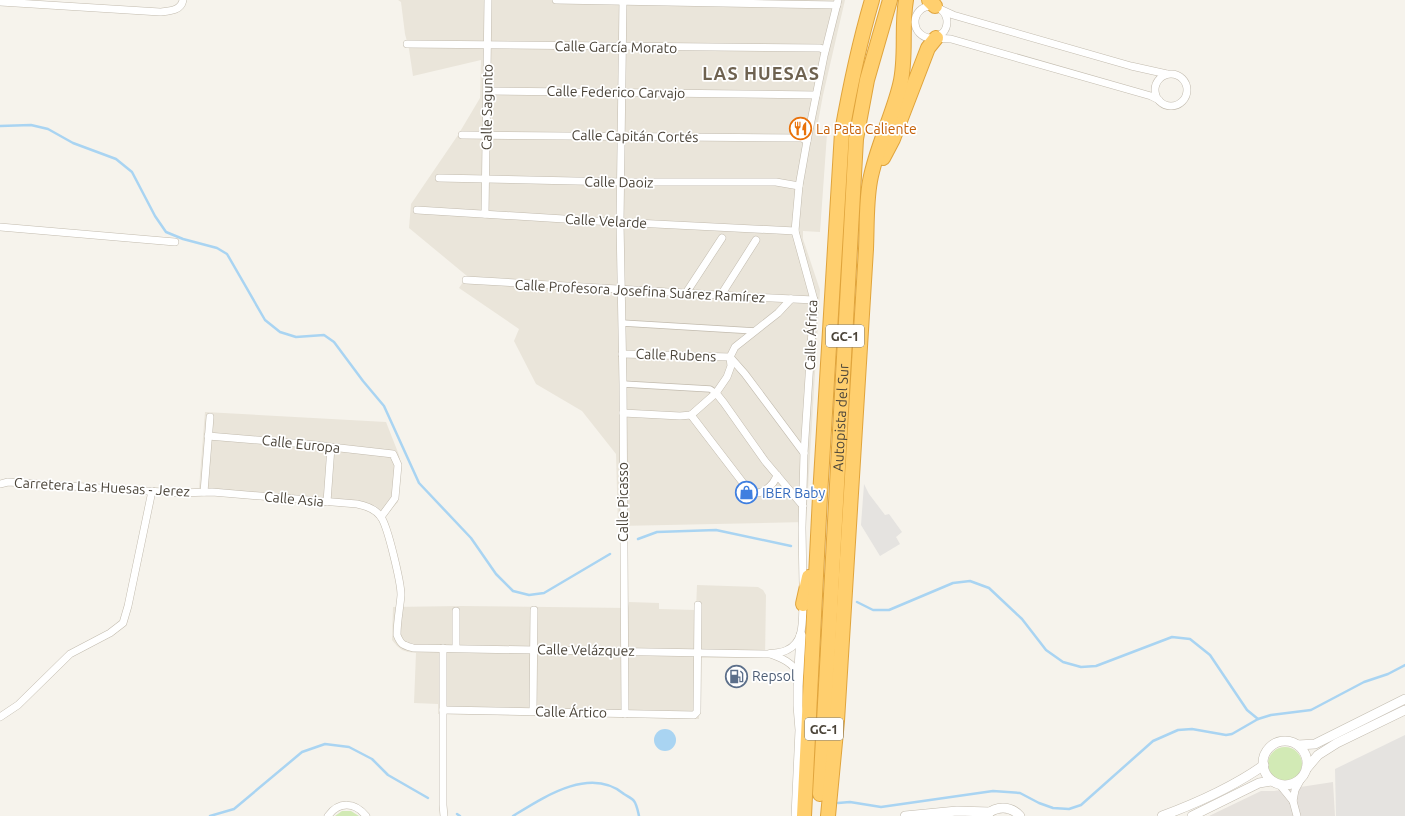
<svg xmlns="http://www.w3.org/2000/svg" width="1405" height="816" viewBox="0 0 1405 816" font-family="Ubuntu,sans-serif">
<rect width="100%" height="100%" fill="#f6f3ec"/>
<g fill="#eae5da">
<polygon points="398,0 845,0 823,95 816,133 827,134 820,232 803,231 803,239 820,290 806,522 618,526 616,454 582,411 536,384 514,341 519,329 459,288 467,276 409,228 411,204 458,135 480,98 481,60 413,76 409,49 405,34 401,2"/>
<polygon points="205,412 386,422 399,455 401,465 398,502 386,515 376,506 362,502 199,488"/>
<polygon points="697,585 758,587 763,590 766,595 765,658 700,658 699,719 438,714 438,704 414,703 416,653 408,652 402,650 397,646 392,640 393,607 460,606 628,608 629,602 659,603 659,609 696,610"/>
</g>
<polygon fill="#e6e2dd" points="1333,782 1335,816 1209,816 1261,791 1274,791"/>
<g fill="#d2eab5">
<circle cx="1285" cy="764" r="17"/>
<polygon points="342,811 351,811 359,816 335,816"/>
</g>
<g fill="#e5e3e0">
<polygon points="864,484 869,494 885,515 889,514 902,532 896,537 900,544 880,556 861,525"/>
<polygon points="1405,735 1405,816 1336,816 1335,769"/>
</g>
<circle fill="#a9d4f2" cx="665" cy="740" r="11"/>
<g fill="none" stroke-linecap="round" stroke-linejoin="round">
<g stroke="#a9d4f2" stroke-width="2.5">
<polyline points="0,126 31,125 48,129 73,143 116,159 132,172 155,216 166,232 183,239 217,248 227,254 265,320 280,332 296,337 324,335 334,342 363,381 384,406 419,483 471,538 496,574 513,591 529,595 544,593 610,554"/>
<polyline points="638,539 657,532 716,530 791,546"/>
<polyline points="857,602 873,610 889,610 953,583 970,581 989,588 1022,619 1046,650 1063,662 1081,667 1096,666 1172,637 1190,639 1210,655 1247,710 1258,719"/>
<polyline points="838,803 850,802 881,807 993,791 1020,793 1039,803 1053,808 1069,809 1081,805 1153,741 1178,730 1192,729 1226,735 1232,734 1258,719 1271,715 1311,710 1364,682 1388,674 1405,665"/>
<polyline points="457,814 460,816"/>
<polyline points="210,816 234,809 302,752 325,744 349,747 372,759 388,775 428,798"/>
<path d="M513,816c31,-19 77,-50 111,-22 3,2 8,4 10,7 3,4 4,11 5,15"/>
</g>
<defs>
<g id="pedestrian">
<polyline points="622,323 755,331"/>
<polyline points="623,384 710,389 716,393"/>
</g>
<g id="minor">
<polyline points="556,0 837,5"/>
<polyline points="623,0 620,222 623,384 625,714"/>
<path d="M0,2l160,10c9,-1 21,-1 23,-12"/>
<circle cx="931" cy="22" r="16"/>
<polyline points="942,10 953,15 1131,66 1167,74"/>
<polyline points="936,38 951,39 1151,96 1159,100"/>
<polyline points="407,44 820,48 825,50"/>
<circle cx="1171" cy="90" r="16"/>
<polyline points="487,91 816,95"/>
<polyline points="462,135 802,138 807,141"/>
<polyline points="439,178 620,182 776,182 799,186"/>
<polyline points="417,210 596,221 795,231"/>
<polyline points="485,214 488,0"/>
<polyline points="0,227 175,242"/>
<polyline points="466,280 752,297 814,300"/>
<polyline points="686,293 722,238"/>
<polyline points="721,295 756,240"/>
<polyline points="622,354 730,357"/>
<polyline points="730,357 745,374 804,453"/>
<polyline points="716,393 724,403 765,461 803,506"/>
<polyline points="623,413 680,416 691,415"/>
<polyline points="691,415 716,393 727,377 731,366 730,357 735,347 778,313 791,299"/>
<path d="M691,415l59,77c11,5 24,-7 27,-17"/>
<polyline points="208,436 317,445 331,447 393,454 398,465 395,498 381,517"/>
<path d="M0,484l8,-2 170,11 34,-1 145,12c10,2 19,5 24,13 7,10 20,66 20,78 -1,13 -4,26 -4,40 4,10 6,10 16,13l355,6c6,-1 13,-1 19,-4 18,-8 15,-30 16,-47"/>
<polyline points="204,492 210,417"/>
<polyline points="327,502 331,447"/>
<polyline points="803,585 802,528 804,453 814,300 795,231 799,186 807,141 824,56 838,0"/>
<polyline points="443,648 443,805 444,816"/>
<polyline points="456,648 456,611"/>
<path d="M770,654c12,4 23,9 28,20"/>
<polyline points="443,710 694,715 697,712 698,605"/>
<polyline points="533,711 534,610"/>
<polyline points="0,717 18,705 70,654 110,633 123,623 128,606 152,491"/>
<polyline points="1280,785 1293,801 1297,816"/>
<polyline points="1293,801 1295,790 1301,779"/>
<path d="M328,816c11,-15 27,-14 38,0"/>
</g>
<g id="tertiary">
<circle cx="1285" cy="763" r="22"/>
<polyline points="1298,745 1315,744 1405,699"/>
<polyline points="1307,768 1318,755 1337,743 1405,710"/>
<path d="M986,815c10,-9 24,-10 34,1"/>
<polyline points="796,816 800,730 798,706 798,686 801,635"/>
<polyline points="905,816 957,811 990,812"/>
<path d="M1162,816c35,-13 71,-29 102,-51"/>
<polyline points="1192,816 1259,783 1272,781"/>
</g>
<g id="motorway">
<polyline points="929,0 935,6"/>
<polyline points="883,158 893,139 928,48 936,38"/>
<polyline points="803,604 809,577"/>
<path id="s1" d="M820,794l36,-655 11,-59 23,-80"/>
<path d="M804,816l16,-320 22,-364c8,-45 17,-88 30,-132"/>
<path d="M828,816l9,-95 29,-472c1,-23 0,-46 4,-68 6,-33 22,-63 30,-96 7,-28 1,-57 6,-85"/>
</g>
</defs>
<use href="#pedestrian" stroke="#c2bbae" stroke-width="7"/>
<use href="#minor" stroke="#c2bbae" stroke-width="8"/>
<use href="#tertiary" stroke="#c2bbae" stroke-width="10"/>
<use href="#motorway" stroke="#e0a43c" stroke-width="16"/>
<use href="#pedestrian" stroke="#fff" stroke-width="5.5"/>
<use href="#minor" stroke="#fff" stroke-width="7"/>
<use href="#tertiary" stroke="#fff" stroke-width="9"/>
<use href="#motorway" stroke="#ffcf6e" stroke-width="14"/>
</g>
<defs>
<symbol id="restaurant-ring" viewBox="-11 -11 22 22"><circle r="9.5" fill="#fff" stroke="#e8710a" stroke-width="1.5"/><path d="M-5-6h1v4h1v-4h1v4h1v-4h1v5L-1.5 .5V6h-2V.5L-5-1ZM5-6V6H3V1.5H1.5Q1.5-4 5-6Z" fill="#e8710a"/></symbol>
<symbol id="shop-ring" viewBox="-11 -11 22 22"><circle r="9.5" fill="#fff" stroke="#3f7fe0" stroke-width="1.5"/><path d="M-5-2.5h2.3a2.7 3.5 0 0 1 5.4 0H5L5.5 6h-11ZM-1.5-2.5h3a1.5 2.3 0 0 0-3 0Z" fill="#3f7fe0"/></symbol>
<symbol id="fuel-ring" viewBox="-11 -11 22 22"><circle r="9.5" fill="#fff" stroke="#5c6f8a" stroke-width="1.5"/><path d="M-5.5-6h7V0h2V4h1.3V-2.5L3-4.5l.8-.8L6-3V5H2.5V1h-1V6h-7ZM-4.2-4.7v3.2H.2V-4.7Z" fill="#5c6f8a"/></symbol>
</defs>
<g fill-rule="evenodd">
<use href="#restaurant-ring" x="788" y="116" width="25" height="25"/>
<use href="#shop-ring" x="734" y="480" width="25" height="25"/>
<use href="#fuel-ring" x="724" y="664" width="25" height="25"/>
</g>
<g text-anchor="middle" dominant-baseline="central" stroke-width="3.5" stroke-linejoin="round" paint-order="stroke">
<g fill="#fff" stroke="#817c74" stroke-width="1">
<rect x="826" y="325" width="38" height="22" rx="3"/>
<rect x="805" y="718" width="38" height="22" rx="3"/>
</g>
<g font-size="13" font-weight="bold" fill="#4b4439">
<text x="845" y="336">GC-1</text>
<text x="824" y="729">GC-1</text>
</g>
<g font-size="14" fill="#4b4439" stroke="#fff">
<text transform="translate(616 47) rotate(1)">Calle García Morato</text>
<text transform="translate(616 92) rotate(1)">Calle Federico Carvajo</text>
<text transform="translate(487 107) rotate(-89)">Calle Sagunto</text>
<text transform="translate(635 136) rotate(1)">Calle Capitán Cortés</text>
<text transform="translate(619 182) rotate(1)">Calle Daoiz</text>
<text transform="translate(606 221) rotate(3)">Calle Velarde</text>
<text transform="translate(640 291) rotate(3)">Calle Profesora Josefina Suárez Ramírez</text>
<text transform="translate(811 335) rotate(-88)">Calle África</text>
<text transform="translate(676 355) rotate(2)">Calle Rubens</text>
<text stroke="none"><textPath href="#s1" startOffset="377">Autopista del Sur</textPath></text>
<text transform="translate(301 444) rotate(6)">Calle Europa</text>
<text transform="translate(102 487) rotate(3)">Carretera Las Huesas - Jerez</text>
<text transform="translate(294 499) rotate(5)">Calle Asia</text>
<text transform="translate(623 502) rotate(-90)">Calle Picasso</text>
<text transform="translate(586 650) rotate(1)">Calle Velázquez</text>
<text transform="translate(571 712) rotate(1)">Calle Ártico</text>
</g>
<g font-size="14" fill="#c56008" stroke="#fff" text-anchor="start">
<text x="816" y="129">La Pata Caliente</text>
</g>
<g font-size="14" fill="#366cbe" stroke="#fff" text-anchor="start">
<text x="762" y="493">IBER Baby</text>
</g>
<g font-size="14" fill="#4e5e75" stroke="#fff" text-anchor="start">
<text x="752" y="676">Repsol</text>
</g>
<g font-size="18" font-weight="bold" letter-spacing="1" fill="#6e6250" stroke="#fff">
<text x="761" y="73">LAS HUESAS</text>
</g>
</g>
</svg>
